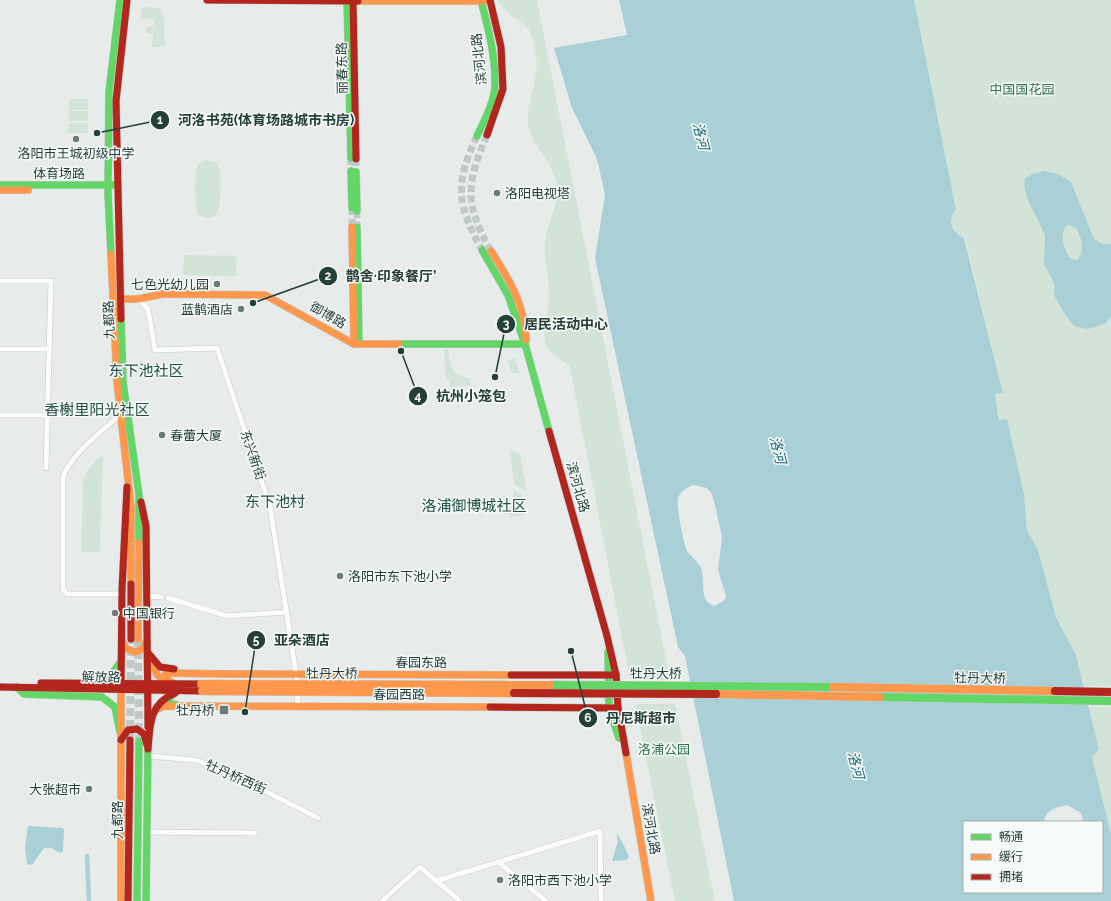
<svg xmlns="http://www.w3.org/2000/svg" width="1111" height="901" viewBox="0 0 1111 901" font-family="Raleway,'Noto Sans SC',sans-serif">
<rect width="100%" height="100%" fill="#e7ecea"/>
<g fill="#d1e4d7">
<path d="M498,0h39l133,680 -40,-1 -60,-312c-7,-8 -18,-10 -23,-20 -7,-14 2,-33 2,-48 1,-19 -6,-37 -4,-57 2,-20 13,-33 12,-55 -2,-25 -25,-39 -29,-63 -2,-17 6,-34 8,-50 2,-14 -1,-30 -6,-42 -4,-9 -16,-13 -23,-20 -4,-3 -6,-8 -9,-12z"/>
<path d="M914,0h197v686h-27l-8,-31 -20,-38 -18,-67 -11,-20 -3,-36 -17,-75 -7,1 -5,-26 8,-2 -38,-154c-14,-7 -18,-16 -9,-29z"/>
<path d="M144,7l16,1c6,11 4,25 5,37l-6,2h-7l1,-13 -8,-2 1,-4 7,-2 2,-5 -3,-3 -11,1v-8z"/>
<rect x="69" y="99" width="19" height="11"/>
<rect x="69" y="111" width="19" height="10"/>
<polygon points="69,123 88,123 88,133 68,133"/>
<path d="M206,160l11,3c6,8 5,45 -2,53l-8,2 -9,-4c-4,-7 -4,-39 -1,-47 2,-4 5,-6 9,-7z"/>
<polygon points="184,255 237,256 236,276 183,275"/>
<path d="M448,349c2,15 3,27 21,29l2,7 -21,2 -1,-6 -3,-4 -2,-27z"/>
<polygon points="515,358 520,373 512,373 507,360"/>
<polygon points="510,450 520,454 527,492 514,484"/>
<path d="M103,456l-3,96h-19l2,-72c4,-10 10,-19 20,-24z"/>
<polygon points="514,490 521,494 524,515 510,517"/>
<polygon points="635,704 675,704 715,901 675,901"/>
<polygon points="1089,707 1111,707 1111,834 1092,756 1099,749"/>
</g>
<g fill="#aad0d7" fill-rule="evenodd">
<path d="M619,0h295l42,209c-9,13 -5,22 8,29l39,155 -8,1 4,26 8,-1 17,75 3,36 11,20 18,67 20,38 23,94 -7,8 19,77v67h-377l-49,-245 -7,-9 -83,-389 10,-63 -8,-36 -25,-51 -18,-60 73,-13zM693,485l14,3 5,6 3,11 7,32 -4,33 8,26 -2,5 -10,5c-16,-6 -8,-24 -13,-38 -3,-7 -10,-11 -14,-17 -3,-5 -11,-45 -9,-52 1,-7 9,-12 15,-14zM1067,805l14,8 3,9h18v70h-138v-70h80c1,-12 13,-15 23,-17z"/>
<path d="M1044,171l14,3 13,8 23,57 8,5h9v72l-5,7 -18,6 -14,-3 -10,-13 -10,-18 1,-10 -11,-21 1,-29 -18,-37 -3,-14 1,-6 8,-4zM1070,225l6,3c6,10 9,23 1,33l-8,-4c-5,-10 -10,-21 -3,-31z"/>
<polygon points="28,826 62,828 64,830 63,852 60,853 51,848 44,848 32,865 27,864 25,848"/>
<path d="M616,833c3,2 12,20 13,24l-3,3 -14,1 6,-20z"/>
</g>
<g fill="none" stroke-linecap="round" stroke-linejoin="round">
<polyline stroke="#aad0d7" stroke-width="4.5" points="87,856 89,901"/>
<g stroke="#c0c9c7" stroke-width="7" stroke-dasharray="7 3.5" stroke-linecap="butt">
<path d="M487,135c-21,50 -23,68 4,116"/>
<path d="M477,136c-23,48 -20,69 5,114"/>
<polyline points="351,158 351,171"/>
<polyline points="356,159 356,172"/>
<polyline points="352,208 352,227"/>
<polyline points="357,211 357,227"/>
</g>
<g stroke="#c0c9c7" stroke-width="8" stroke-dasharray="8 4" stroke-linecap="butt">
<polyline points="138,639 139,741"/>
<polyline points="130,740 131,639"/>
</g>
<defs>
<g id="street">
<polyline points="0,281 51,281 46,468"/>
<polyline points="138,299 148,309 155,350 217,348 270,506 296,674 298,705"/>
<polyline points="0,349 49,349"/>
<path d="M121,414c-20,18 -47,37 -58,62v113l4,5h56"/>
<polyline points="0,415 81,415"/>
<polyline points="147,596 161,597"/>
<polyline points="168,598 227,616 287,612"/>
<polyline points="148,756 195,760 224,770 318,818"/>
<polyline points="147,832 255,833"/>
<polyline points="498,862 546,901"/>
<polyline points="436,881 600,831 601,901"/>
<polyline points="382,901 420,867 460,901"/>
</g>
<g id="fast">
<polyline points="347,0 351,158"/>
<path d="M477,136c7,-15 17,-33 18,-50 1,-29 -7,-58 -14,-86"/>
<polyline points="351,171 352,208"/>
<polyline points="356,172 357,211"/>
<polyline points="0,185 114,185"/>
<polyline points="357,227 359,344"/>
<polyline points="482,250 508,295 525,344 549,431"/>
<polyline points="111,254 108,194 109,92 120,0"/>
<polyline points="121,319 123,382 139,495 139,543"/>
<polyline points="399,344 525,344"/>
<polyline points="608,652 609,708 619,738"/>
<polyline points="99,682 112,674 121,661"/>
<polyline points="17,687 24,694 102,697 115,707 120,732"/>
<polyline points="174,694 169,698 168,703 180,706"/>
<polyline points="137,901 139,741"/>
<polyline points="146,901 148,743"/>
</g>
<g id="slow">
<polyline points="358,1 490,1"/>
<polyline points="0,190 28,190"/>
<polyline points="352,227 354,344"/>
<path d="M491,251c18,28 34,54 35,89"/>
<polyline points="111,254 117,382 131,506 131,584"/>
<polyline points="120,299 138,299 163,294 265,295 354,344 399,344"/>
<polyline points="138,639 139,543"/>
<polyline points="122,640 125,648 135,652 143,649 146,642"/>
<polyline points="148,653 157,675 169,682"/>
<polyline points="221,674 511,675"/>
<polyline points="175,684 167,680 166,673 225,674"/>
<polyline points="155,710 164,706 490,707"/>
<polyline points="626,753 651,901"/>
<polyline points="121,901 121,689"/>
</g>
<g id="jam">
<polyline points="207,0 358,1"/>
<polyline points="353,0 356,159"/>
<polyline points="487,135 503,89 501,47 490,0"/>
<polyline points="121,319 116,101 127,0"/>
<polyline points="549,431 607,636 616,675 618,708 626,753"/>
<polyline points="141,502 146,526 148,727"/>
<polyline points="131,584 131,639"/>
<polyline points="149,654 160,667 174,669"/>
<polyline points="511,675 616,675"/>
<polyline points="41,683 201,684"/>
<polyline points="0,687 202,691"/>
<polyline points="121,689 122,590 127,487"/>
<polyline points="490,707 618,708"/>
<polyline points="121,740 128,730 137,729 144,734 147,745"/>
<path d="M148,749c2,-24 1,-45 27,-56"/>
<polyline points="128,901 130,740"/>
</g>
</defs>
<use href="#street" stroke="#c4c9c7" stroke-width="6"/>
<use href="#fast" stroke="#c3c9c7" stroke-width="8"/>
<use href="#slow" stroke="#c3c9c7" stroke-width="8"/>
<use href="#jam" stroke="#c3c9c7" stroke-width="8"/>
<use href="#street" stroke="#fbfcfc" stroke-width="5"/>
<use href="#fast" stroke="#63d668" stroke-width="7"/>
<use href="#slow" stroke="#ff974d" stroke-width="7"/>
<use href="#jam" stroke="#b3261e" stroke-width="7"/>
<defs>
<g id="fast-bridge">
<polyline points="550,685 833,687"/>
<polyline points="880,697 1111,701"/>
</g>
<g id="slow-bridge">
<polyline points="201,684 550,685"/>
<polyline points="833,687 1055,691"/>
<polyline points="202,691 514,693"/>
<polyline points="716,694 880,697"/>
</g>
<g id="jam-bridge">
<polyline points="1055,691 1111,692"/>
<polyline points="514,693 716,694"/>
</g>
</defs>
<use href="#fast-bridge" stroke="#c2cac9" stroke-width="9" stroke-linecap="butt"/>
<use href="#slow-bridge" stroke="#c2cac9" stroke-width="9" stroke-linecap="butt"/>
<use href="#jam-bridge" stroke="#c2cac9" stroke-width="9" stroke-linecap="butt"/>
<use href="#fast-bridge" stroke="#63d668" stroke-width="8"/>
<use href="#slow-bridge" stroke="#ff974d" stroke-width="8"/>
<use href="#jam-bridge" stroke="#b3261e" stroke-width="8"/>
</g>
<g fill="#697c77" stroke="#f6faf8" stroke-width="1.5">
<circle cx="76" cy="139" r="4"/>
<circle cx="497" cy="193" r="4"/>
<circle cx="217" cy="284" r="4"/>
<circle cx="241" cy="309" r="4"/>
<circle cx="162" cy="435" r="4"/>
<circle cx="340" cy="576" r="4"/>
<circle cx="115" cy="613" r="4"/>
<rect x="219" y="705" width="10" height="10" rx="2"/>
<circle cx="89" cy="789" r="4"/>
<circle cx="500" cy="880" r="4"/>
</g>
<g text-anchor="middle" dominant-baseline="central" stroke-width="3" stroke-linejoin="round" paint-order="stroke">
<g font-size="13" fill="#253f39" stroke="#f6faf8">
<text transform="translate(479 59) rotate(-96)">滨河北路</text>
<text transform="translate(342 68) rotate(-91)">丽春东路</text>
<text x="59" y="173">体育场路</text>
<text transform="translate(328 315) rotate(30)">御博路</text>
<text transform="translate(109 320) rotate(-92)">九都路</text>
<text transform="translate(253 455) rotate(71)">东兴新街</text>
<text transform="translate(578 487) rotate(74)">滨河北路</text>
<text x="421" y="662">春园东路</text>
<text x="332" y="673">牡丹大桥</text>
<text x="656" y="673">牡丹大桥</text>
<text transform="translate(101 677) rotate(1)">解放路</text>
<text transform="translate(980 678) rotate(1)">牡丹大桥</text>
<text x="399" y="694">春园西路</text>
<text transform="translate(236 777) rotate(24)">牡丹桥西街</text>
<text transform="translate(117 820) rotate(-90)">九都路</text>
<text transform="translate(651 829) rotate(80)">滨河北路</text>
</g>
<g font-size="13" fill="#31744d" stroke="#f6faf8">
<text x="1022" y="89">中国国花园</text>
<text x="664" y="749">洛浦公园</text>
</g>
<g font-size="13" fill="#253f39" stroke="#f6faf8" text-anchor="start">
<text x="76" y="153" text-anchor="middle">洛阳市王城初级中学</text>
<text x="505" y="193">洛阳电视塔</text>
<text x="209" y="284" text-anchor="end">七色光幼儿园</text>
<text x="233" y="309" text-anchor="end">蓝鹊酒店</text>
<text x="170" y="435">春蕾大厦</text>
<text x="348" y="576">洛阳市东下池小学</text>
<text x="123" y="613">中国银行</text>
<text x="215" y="710" text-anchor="end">牡丹桥</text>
<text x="81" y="789" text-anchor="end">大张超市</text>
<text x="508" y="880">洛阳市西下池小学</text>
</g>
<g font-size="14" font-style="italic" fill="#216879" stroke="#f6faf8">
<text transform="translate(701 136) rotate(76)">洛河</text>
<text transform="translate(778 450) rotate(76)">洛河</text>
<text transform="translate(856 765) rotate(76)">洛河</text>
</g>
<g font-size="15" fill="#215046" stroke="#f6faf8">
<text x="146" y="371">东下池社区</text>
<text x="97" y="410">香榭里阳光社区</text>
<text x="275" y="502">东下池村</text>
<text x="474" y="506">洛浦御博城社区</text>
</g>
</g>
<path fill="none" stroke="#253f39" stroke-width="1.5" d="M97 133L160 120M253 303L328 276M495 377L506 324M401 351L418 396M245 712L256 640M571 651L588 718"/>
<g fill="#253f39" stroke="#f6faf8" stroke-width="1.5">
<circle cx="97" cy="133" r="4"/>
<circle cx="253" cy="303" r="4"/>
<circle cx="495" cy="377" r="4"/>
<circle cx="401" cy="351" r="4"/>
<circle cx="245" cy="712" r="4"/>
<circle cx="571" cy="651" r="4"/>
<circle cx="160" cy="120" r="10"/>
<circle cx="328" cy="276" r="10"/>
<circle cx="506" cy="324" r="10"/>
<circle cx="418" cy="396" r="10"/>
<circle cx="256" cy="640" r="10"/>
<circle cx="588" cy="718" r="10"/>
</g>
<g font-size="12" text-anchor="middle" font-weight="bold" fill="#fff">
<text x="160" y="124">1</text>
<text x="328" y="280">2</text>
<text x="506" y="328">3</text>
<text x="418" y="400">4</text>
<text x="256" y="644">5</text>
<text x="588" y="722">6</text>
</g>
<g font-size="14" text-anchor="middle" font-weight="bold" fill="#253f39" stroke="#f6faf8" stroke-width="3" stroke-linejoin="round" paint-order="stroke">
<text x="266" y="125">河洛书苑(体育场路城市书房)</text>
<text x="391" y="281">鹊舍·印象餐厅’</text>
<text x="566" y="329">居民活动中心</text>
<text x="471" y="401">杭州小笼包</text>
<text x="302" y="645">亚朵酒店</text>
<text x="641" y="723">丹尼斯超市</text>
</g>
<rect x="963" y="821" width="140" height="72" fill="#f6faf8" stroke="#a2afac"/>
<rect x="971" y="834" width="20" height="6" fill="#63d668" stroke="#a2afac"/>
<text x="999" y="841" font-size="12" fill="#253f39">畅通</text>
<rect x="971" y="854" width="20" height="6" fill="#ff974d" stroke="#a2afac"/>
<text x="999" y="861" font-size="12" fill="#253f39">缓行</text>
<rect x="971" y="874" width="20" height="6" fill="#b3261e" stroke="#a2afac"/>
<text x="999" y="881" font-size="12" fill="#253f39">拥堵</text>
</svg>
